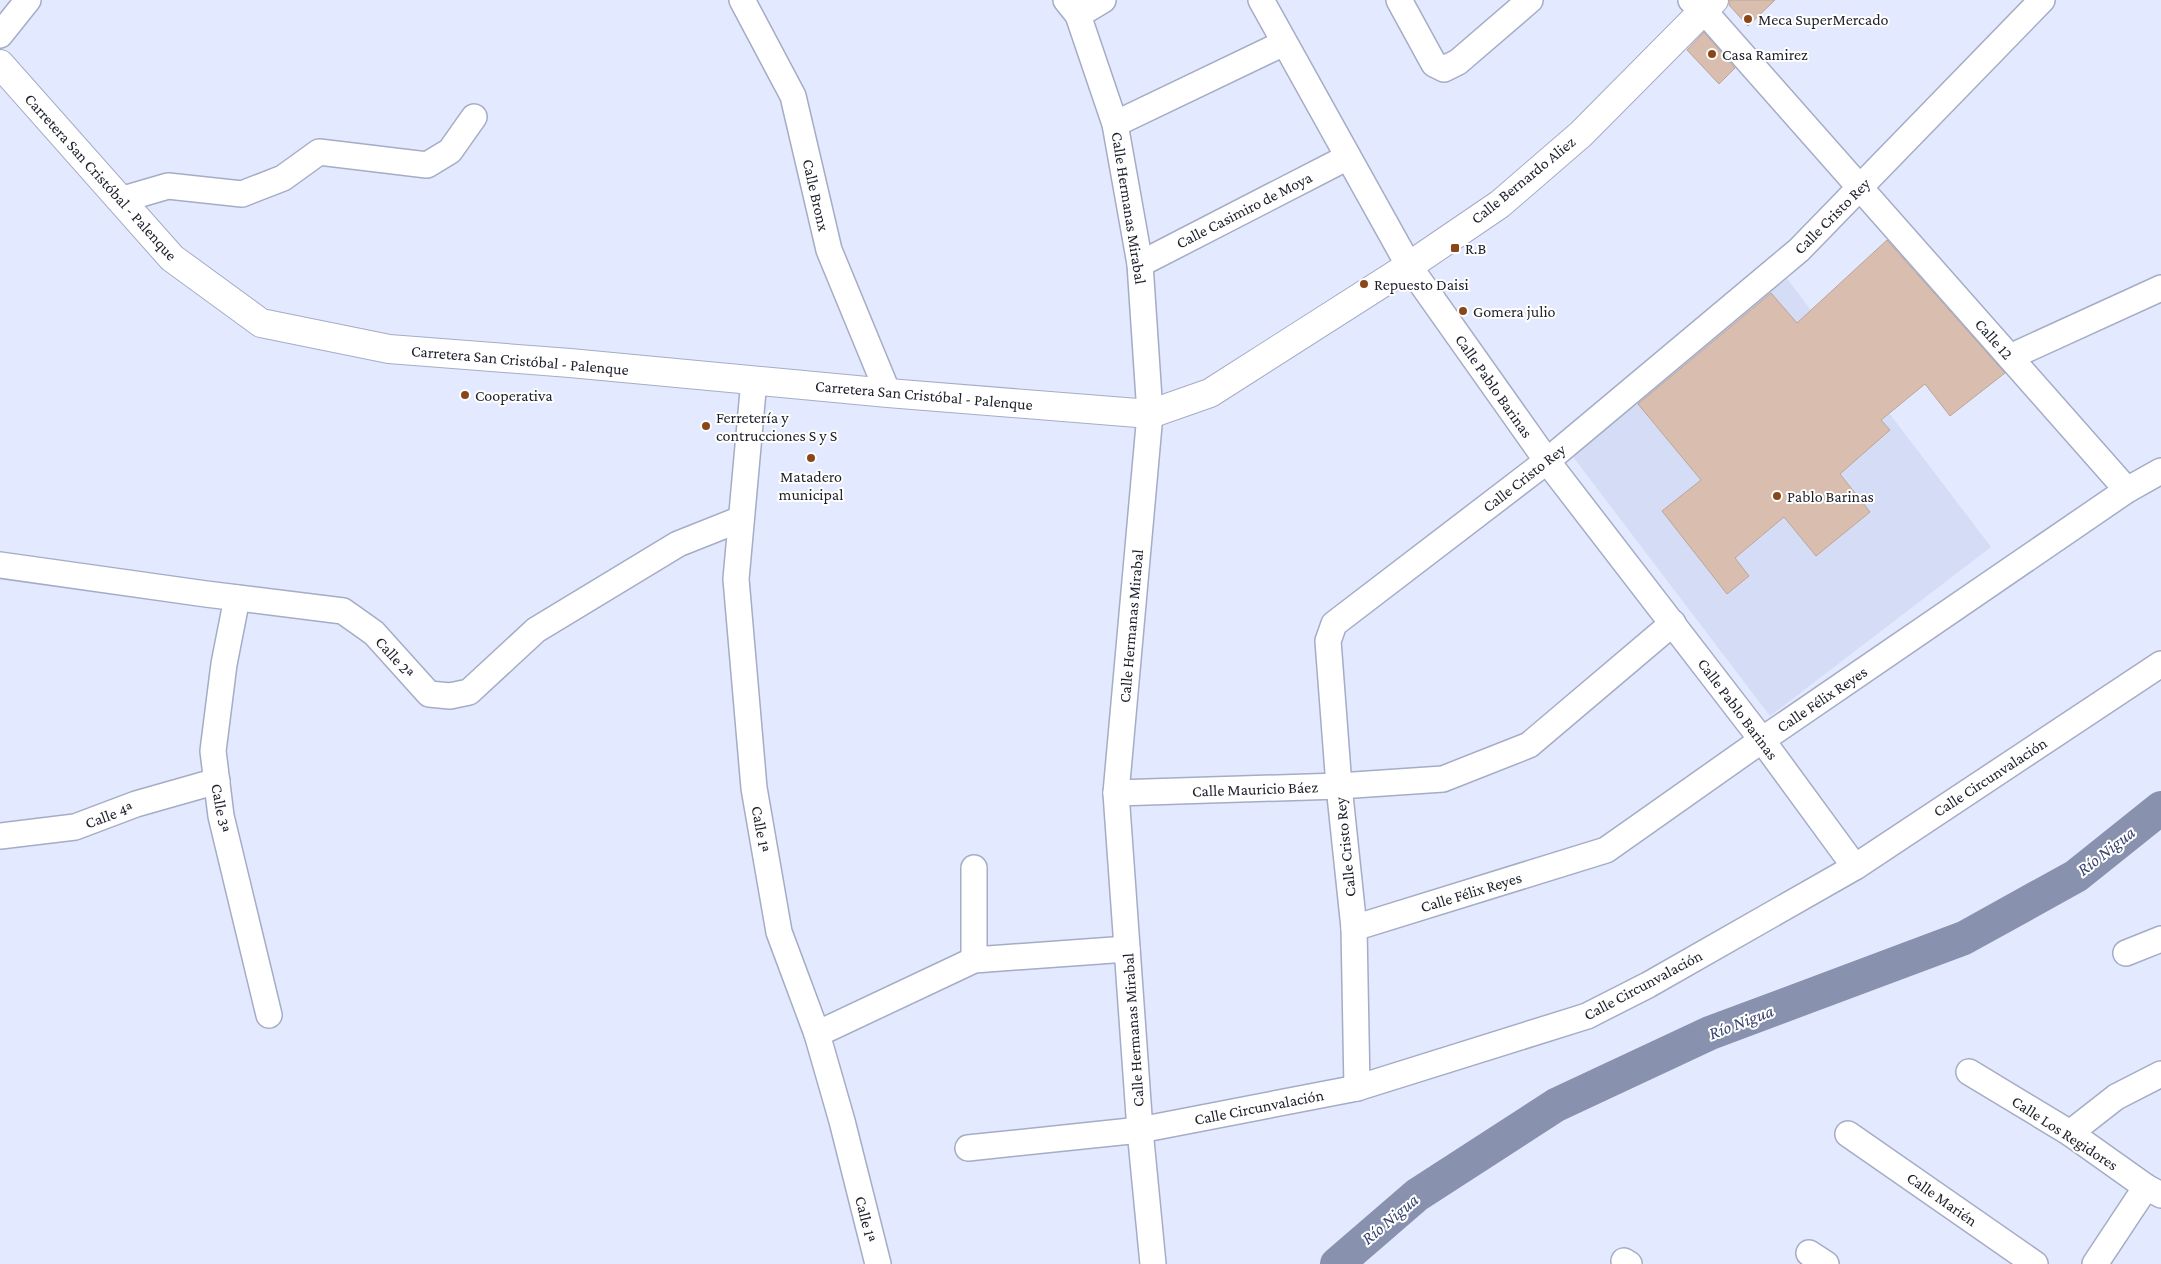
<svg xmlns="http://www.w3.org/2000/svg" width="2161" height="1264" viewBox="0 0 2161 1264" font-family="'Crimson Pro',serif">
<rect width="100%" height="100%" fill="#e3e9fe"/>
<polygon fill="#d4dcf6" points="1785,276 1991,547 1770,716 1564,445"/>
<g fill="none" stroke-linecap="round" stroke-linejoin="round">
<polyline stroke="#8891ae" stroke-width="34" points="1337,1264 1417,1195 1556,1105 1710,1033 1964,938 2076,876 2161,808"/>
</g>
<g fill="#d9beaf" stroke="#bea496">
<polygon points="1729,0 1775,0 1748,26 1729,5"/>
<polygon points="1704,32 1735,68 1719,84 1687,50"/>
<polygon points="1887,240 2005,373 1950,416 1925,384 1881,420 1890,430 1840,474 1870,512 1816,556 1784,517 1735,558 1749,576 1727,594 1662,511 1701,480 1638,404 1771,293 1797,323"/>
</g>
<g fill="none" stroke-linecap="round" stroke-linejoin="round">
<defs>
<g id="minor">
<polyline points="742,0 793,96 829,250 888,393"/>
<polyline points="1066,0 1078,15 1115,124 1140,264 1150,414 1116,793 1140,1130 1153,1264"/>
<polyline points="1261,0 1409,266 1547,461 1762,740 1855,867"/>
<polyline points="1399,0 1434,64 1444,69 1458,62 1530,0"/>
<polyline points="1691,0 1704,11 2127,490"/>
<polyline points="1078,15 1103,0"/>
<polyline points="0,35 28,0"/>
<polyline points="1115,124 1284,43"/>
<polyline points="120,200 168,186 242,194 283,178 319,152 427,165 450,151 474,117"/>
<polyline points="1140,264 1348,157"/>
<polyline points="2010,357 2161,288"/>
<polyline points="754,380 736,579 754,788 779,932 817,1034 842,1121 878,1264"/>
<polyline points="0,565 206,594 343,611 374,633 429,694 450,696 469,692 536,630 678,544 741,519"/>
<polyline points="237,598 224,664 213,751 221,816 269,1015"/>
<polyline points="1116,793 1339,786 1443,779 1529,745 1673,623"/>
<polyline points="0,836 75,827 136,804 217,781"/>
<polyline points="974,868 974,960"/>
<polyline points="1354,928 1606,850 1762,740 2127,490 2161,471"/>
<polyline points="2126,953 2161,939"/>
<polyline points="817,1034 974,960 1127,949"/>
<polyline points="1969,1072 2070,1133 2146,1187 2161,1195"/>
<polyline points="1357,1088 1354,928 1339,786 1328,641 1334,624 1547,461 1799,250 2042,0"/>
<polyline points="2070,1133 2116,1097 2161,1074"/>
<polyline points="1848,1134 2035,1264"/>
<polyline points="968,1148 1140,1130 1357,1088 1587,1016 1648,985 1855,867 2161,664"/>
<polyline points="1809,1253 1826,1264"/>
<polyline points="1624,1261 1629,1264"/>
<polyline points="2095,1264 2146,1187"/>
</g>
<polyline id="major" points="0,64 172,258 261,323 389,349 570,363 888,393 1150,414 1210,393 1409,266 1500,204 1581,134 1714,0"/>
</defs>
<use href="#minor" stroke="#a5acc5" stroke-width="28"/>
<use href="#major" stroke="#a5acc5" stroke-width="30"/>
<use href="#minor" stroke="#fff" stroke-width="25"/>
<use href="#major" stroke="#fff" stroke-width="28"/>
</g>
<g fill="#8a4619" stroke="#fff" stroke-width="2">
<circle cx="1748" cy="19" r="5"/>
<circle cx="1712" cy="54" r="5"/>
<rect x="1450" y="243" width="10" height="10" rx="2.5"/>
<circle cx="1364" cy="284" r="5"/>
<circle cx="1463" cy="311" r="5"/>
<circle cx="465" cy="395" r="5"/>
<circle cx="706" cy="426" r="5"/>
<circle cx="811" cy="458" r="5"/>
<circle cx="1777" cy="496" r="5"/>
</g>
<g text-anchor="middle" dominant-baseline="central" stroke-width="4" stroke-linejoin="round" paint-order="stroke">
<g font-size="16" fill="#1d2029" stroke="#fff" text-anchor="start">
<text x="1758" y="19">Meca SuperMercado</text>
<text x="1722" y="54">Casa Ramirez</text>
<text x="1465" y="248">R.B</text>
<text x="1374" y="284">Repuesto Daisi</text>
<text x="1473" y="311">Gomera julio</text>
<text x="475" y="395">Cooperativa</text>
<text x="716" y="417">Ferretería y<tspan x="716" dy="18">contrucciones S y S</tspan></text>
<text x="811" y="476" text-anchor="middle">Matadero<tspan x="811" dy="18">municipal</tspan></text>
<text x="1787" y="496">Pablo Barinas</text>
</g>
<g font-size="16" fill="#1d2029" stroke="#fff">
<text transform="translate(101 177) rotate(48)">Carretera San Cristóbal - Palenque</text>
<text transform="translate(1523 180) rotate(-39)">Calle Bernardo Aliez</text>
<text transform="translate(816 195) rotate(77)">Calle Bronx</text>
<text transform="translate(1129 208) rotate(81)">Calle Hermanas Mirabal</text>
<text transform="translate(1244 210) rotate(-27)">Calle Casimiro de Moya</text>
<text transform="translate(1832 216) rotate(-45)">Calle Cristo Rey</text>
<text transform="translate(1994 339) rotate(49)">Calle 12</text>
<text transform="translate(520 360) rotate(5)">Carretera San Cristóbal - Palenque</text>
<text transform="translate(1494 386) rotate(55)">Calle Pablo Barinas</text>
<text transform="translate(924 395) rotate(5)">Carretera San Cristóbal - Palenque</text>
<text transform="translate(1524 478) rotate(-38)">Calle Cristo Rey</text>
<text transform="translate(1131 626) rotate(-85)">Calle Hermanas Mirabal</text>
<text transform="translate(395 657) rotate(48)">Calle 2ª</text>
<text transform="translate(1822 699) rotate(-34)">Calle Félix Reyes</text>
<text transform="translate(1738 709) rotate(53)">Calle Pablo Barinas</text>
<text transform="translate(1990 777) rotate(-33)">Calle Circunvalación</text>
<text transform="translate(1255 789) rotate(-2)">Calle Mauricio Báez</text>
<text transform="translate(221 808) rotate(80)">Calle 3ª</text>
<text transform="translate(109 815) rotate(-20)">Calle 4ª</text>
<text transform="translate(761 829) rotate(80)">Calle 1ª</text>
<text transform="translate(1345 847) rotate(-96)">Calle Cristo Rey</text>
<text transform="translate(1471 892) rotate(-17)">Calle Félix Reyes</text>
<text transform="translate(1643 985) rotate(-28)">Calle Circunvalación</text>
<text transform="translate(1133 1030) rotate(-94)">Calle Hermanas Mirabal</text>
<text transform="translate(1259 1107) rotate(-11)">Calle Circunvalación</text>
<text transform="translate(2065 1133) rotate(33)">Calle Los Regidores</text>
<text transform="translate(1942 1199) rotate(35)">Calle Marién</text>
<text transform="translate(866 1219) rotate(76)">Calle 1ª</text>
</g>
<g font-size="18" font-style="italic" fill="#3a446f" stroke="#fff">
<text transform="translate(2106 851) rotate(-38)">Río Nigua</text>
<text transform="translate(1741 1022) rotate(-21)">Río Nigua</text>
<text transform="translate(1390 1219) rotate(-40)">Río Nigua</text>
</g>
</g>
</svg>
